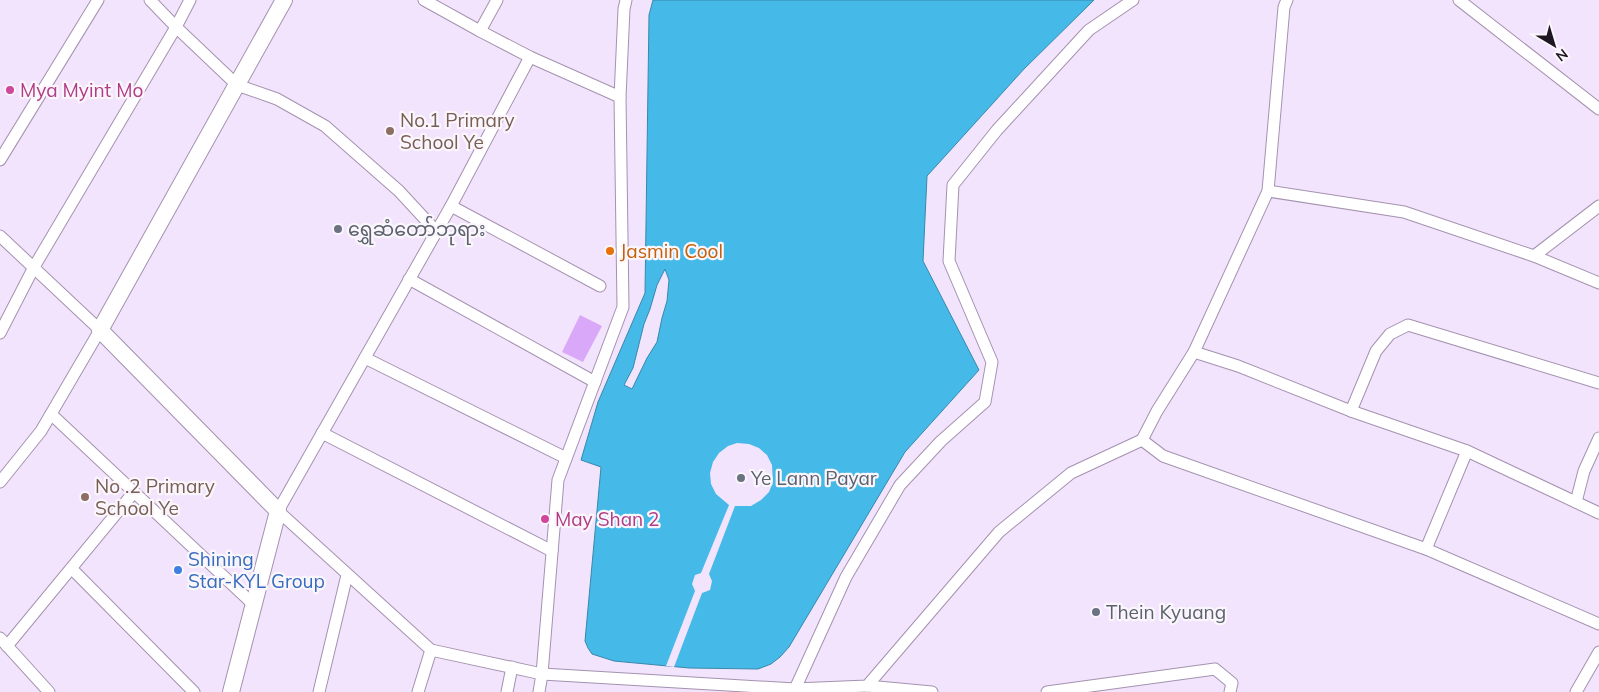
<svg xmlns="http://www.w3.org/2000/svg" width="1599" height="692" viewBox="0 0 1599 692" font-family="Mulish,'Noto Sans Myanmar',sans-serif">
<rect width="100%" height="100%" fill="#f3e4fd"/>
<path fill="#45b9e7" stroke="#3988ac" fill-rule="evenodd" d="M653,0h441l-70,69 -97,107 -4,85 56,109 -74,82 -116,195 -9,10 -9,7 -13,5 -69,-1 -75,-7 -22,-7 -4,-6 -3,-7 16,-174 -20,-7 17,-58 47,-109 4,-278zM665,269l4,11 -2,21 -5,17 -5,24 -10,16 -15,31 -8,-4 9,-17 11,-44 6,-15 7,-24z"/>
<polygon fill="#f3e4fd" points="737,443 749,444 759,448 767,455 772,465 773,482 769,492 761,500 751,506 735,506 709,574 712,581 710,590 702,593 674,667 666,666 695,591 692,584 695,575 701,573 729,505 716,494 711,484 710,473 713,462 719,453 728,446"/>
<polygon fill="#daa8f8" points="580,315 602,326 583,362 562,352"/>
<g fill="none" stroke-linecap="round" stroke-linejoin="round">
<defs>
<g id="street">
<polyline points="150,0 176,27 237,85 277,99 325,126 399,191 436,231"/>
<polyline points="424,0 480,31 530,57 620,97 624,9 626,0"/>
<polyline points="1459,0 1599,109"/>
<polyline points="480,31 497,0"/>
<polyline points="530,57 451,206 278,511 431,650 542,674 795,689 867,686 999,532 1071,473 1142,440 1157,411 1194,352 1268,191 1284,7 1287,0"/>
<polyline points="0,160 98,0"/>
<polyline points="1268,191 1404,212 1534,256 1599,283"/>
<polyline points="451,206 600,286"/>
<polyline points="0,236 100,330 41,431 0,482"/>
<polyline points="1534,256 1599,206"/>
<polyline points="409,279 595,382"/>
<polyline points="0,333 34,267 176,27 190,0"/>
<polyline points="1194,352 1238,366 1351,411 1467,451 1599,513"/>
<polyline points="365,358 566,458"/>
<polyline points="1351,411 1376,351 1390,334 1408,325 1599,383"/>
<polyline points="51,414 254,605"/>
<polyline points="322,433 552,551"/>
<polyline points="1142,440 1163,456 1426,549 1599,624"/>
<polyline points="1576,502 1584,471 1599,438"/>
<polyline points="1426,549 1467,451"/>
<polyline points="72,569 194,692"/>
<polyline points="0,638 49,692"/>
<polyline points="7,646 134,492"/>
<polyline points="867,686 932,692"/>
<polyline points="319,692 347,575"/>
<polyline points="418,692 431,650"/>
<polyline points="507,692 512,667"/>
<polyline points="539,692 542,674 558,480 623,307 620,97"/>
<polyline points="795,692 795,689 846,577 900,485 941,441 985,402 992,362 949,261 953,185 997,130 1089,30 1133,0"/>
<polyline points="1047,692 1215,669 1232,683 1230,692"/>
<polyline points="1576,692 1599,652"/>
</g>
<polyline id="secondary" points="231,692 278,511 100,330 284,0"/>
</defs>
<use href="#street" stroke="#a492af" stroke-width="13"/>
<use href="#secondary" stroke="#a492af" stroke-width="18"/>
<use href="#street" stroke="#fff" stroke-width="11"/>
<use href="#secondary" stroke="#fff" stroke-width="16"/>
</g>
<g fill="#d1479c" stroke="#faf6fc" stroke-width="2">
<circle cx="10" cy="90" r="5"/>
<circle cx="545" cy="519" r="5"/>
</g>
<g fill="#8d6e63" stroke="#faf6fc" stroke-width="2">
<circle cx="390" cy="131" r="5"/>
<circle cx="85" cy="497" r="5"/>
</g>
<g fill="#6b7280" stroke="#faf6fc" stroke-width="2">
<circle cx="338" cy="229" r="5"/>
<circle cx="741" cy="478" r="5"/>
<circle cx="1096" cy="612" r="5"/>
</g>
<circle fill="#e8710a" stroke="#faf6fc" stroke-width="2" cx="610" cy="251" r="5"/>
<circle fill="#3f7fe0" stroke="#faf6fc" stroke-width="2" cx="178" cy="570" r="5"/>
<g text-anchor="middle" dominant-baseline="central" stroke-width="4.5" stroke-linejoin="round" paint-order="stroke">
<g font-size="19" fill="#b23c85" stroke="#faf6fc" text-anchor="start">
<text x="20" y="90">Mya Myint Mo</text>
<text x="555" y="519">May Shan 2</text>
</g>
<g font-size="19" fill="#785e54" stroke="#faf6fc" text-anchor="start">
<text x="400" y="120">No.1 Primary<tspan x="400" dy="22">School Ye</tspan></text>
<text x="95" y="486">No .2 Primary<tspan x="95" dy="22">School Ye</tspan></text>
</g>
<g font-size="19" fill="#5b616d" stroke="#faf6fc" text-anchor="start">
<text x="348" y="229">ရွှေဆံတော်ဘုရား</text>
<text x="751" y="478">Ye Lann Payar</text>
<text x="1106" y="612">Thein Kyuang</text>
</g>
<g font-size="19" fill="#c56008" stroke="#faf6fc" text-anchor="start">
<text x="620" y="251">Jasmin Cool</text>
</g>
<g font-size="19" fill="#366cbe" stroke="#faf6fc" text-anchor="start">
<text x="188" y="559">Shining<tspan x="188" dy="22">Star-KYL Group</tspan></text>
</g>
</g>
<g transform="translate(1554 45) rotate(142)" stroke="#faf6fc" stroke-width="4" paint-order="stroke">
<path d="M0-4L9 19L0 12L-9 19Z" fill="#1e1722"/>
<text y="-8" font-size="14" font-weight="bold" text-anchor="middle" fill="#1e1722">N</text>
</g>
</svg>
